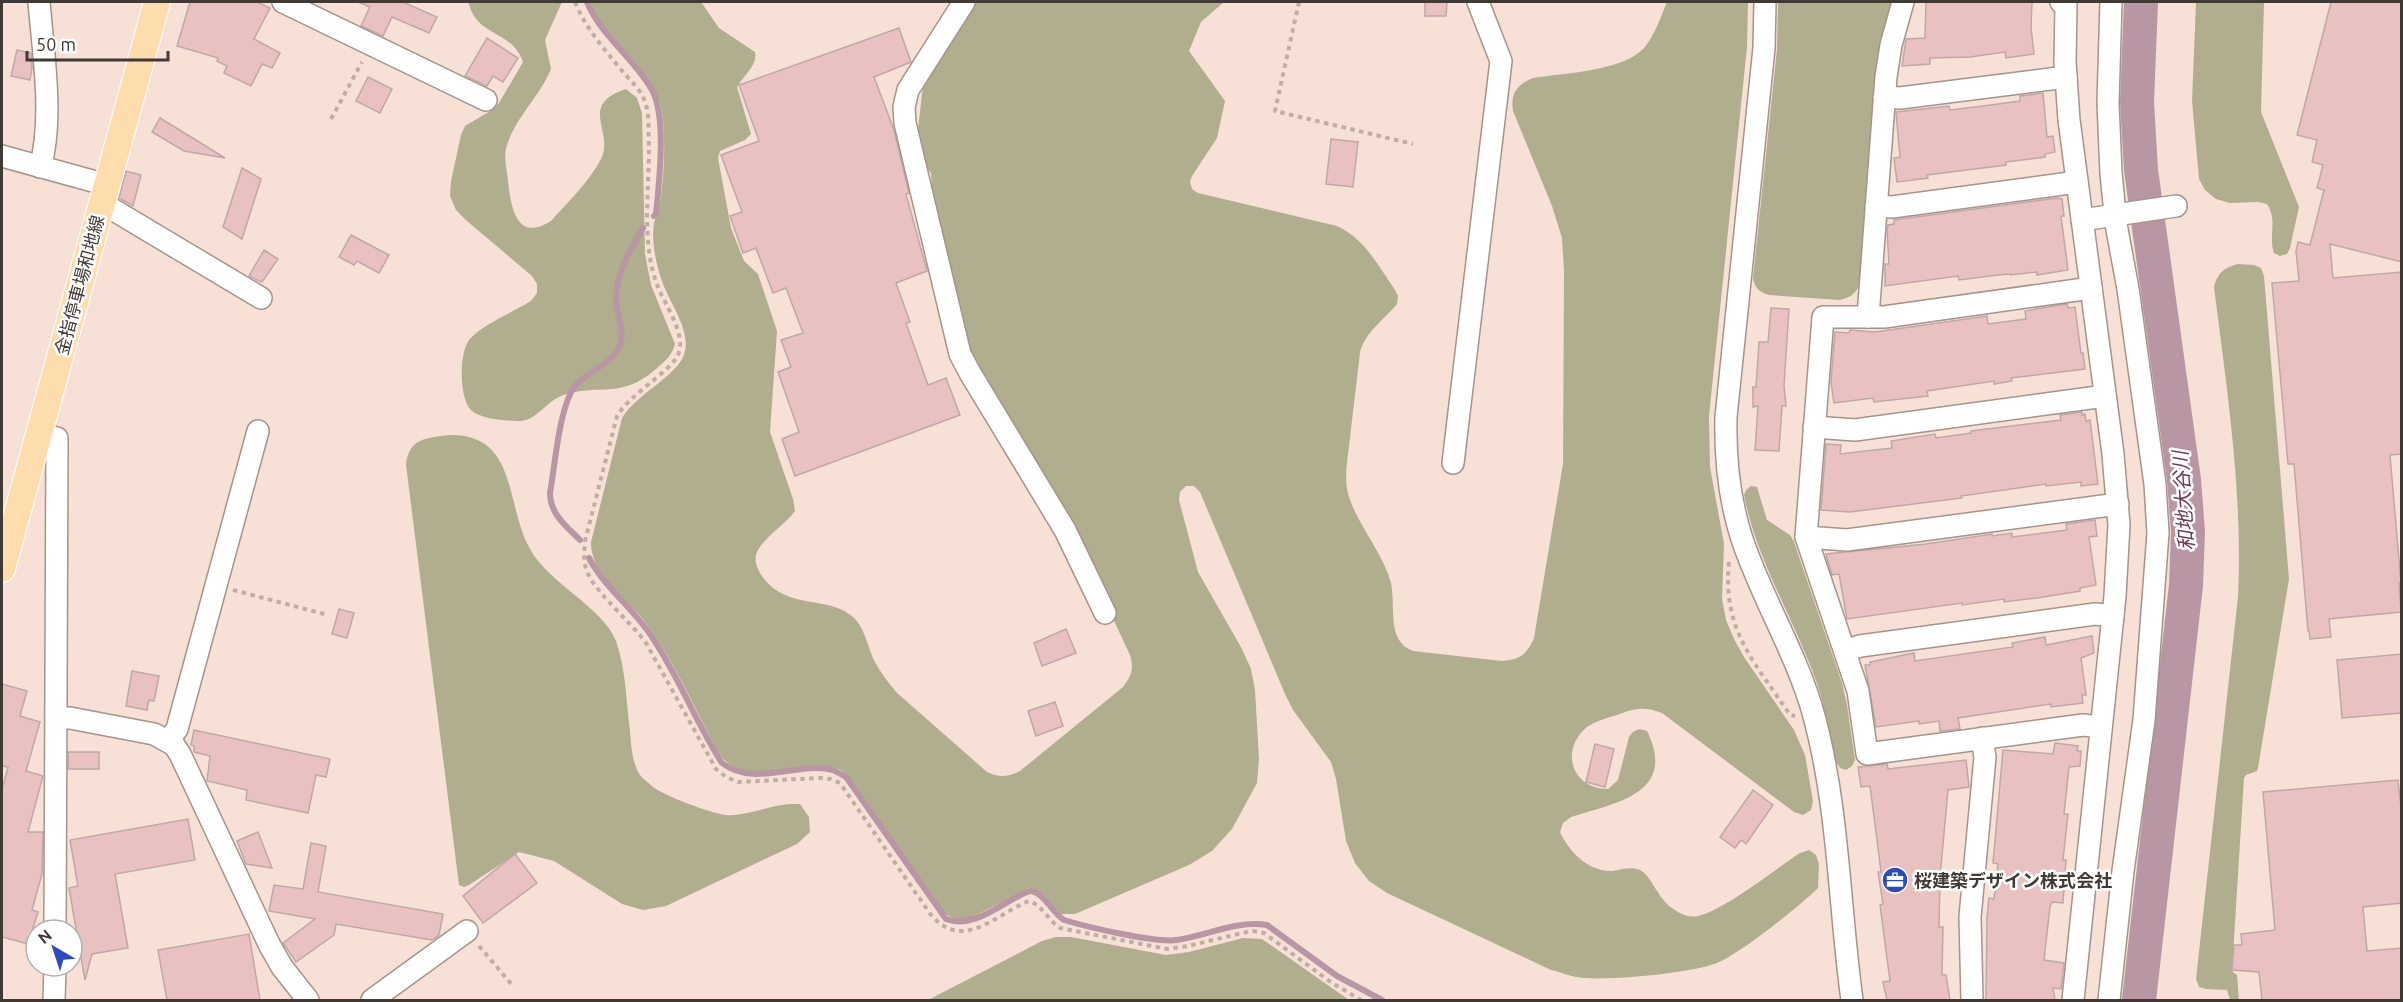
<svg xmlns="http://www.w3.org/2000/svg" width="2403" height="1002" viewBox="0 0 2403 1002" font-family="Ubuntu,'Noto Sans JP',sans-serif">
<rect width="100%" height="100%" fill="#f7e1d7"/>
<g fill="#b0ae8e">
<path d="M468,2h94l-17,38 6,29c-11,27 -35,48 -44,76 -4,11 0,25 1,36 3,26 8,62 43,40 17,-19 38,-39 50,-62 14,-27 -24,-54 25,-70l11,9 5,15 3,141 6,31 24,59c-3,12 -10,17 -19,25 -37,32 -57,13 -95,27 -17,7 -25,27 -46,25 -13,-1 -35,-2 -44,-11 -12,-11 -12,-57 -2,-70 13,-15 44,-28 62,-39l6,-8v-9l-5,-8 -65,-55 -11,-11 -6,-14 1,-15 10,-46 4,-9 27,-16 7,-7 24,-41c-9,-27 -36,-26 -49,-46 -3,-4 -4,-10 -6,-14z"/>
<path d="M590,2h111l18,26 36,24c3,13 -12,24 -18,35l14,47 -6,6 -25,11 -2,7 13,70 13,33 14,13 19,57 -7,101 23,67 2,12c-11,15 -30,25 -38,41 -3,7 -1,14 3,21 24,39 67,21 93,44 12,10 15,32 22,45 6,11 13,20 21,30l91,80c13,6 20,5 33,-1l103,-84c9,-12 11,-18 7,-32l-60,-128 -95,-156 -42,-164 -2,-34 -11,-12 -3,-22 6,-54 48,-83h253l-23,20 -12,29 36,50 -8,37 -25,38 -2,6 2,7 6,4 139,33c28,13 40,38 58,64l3,6 -1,8c-13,16 -31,27 -37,48 -3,29 -7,58 -10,86 -2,19 -7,41 -1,59 10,30 34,56 42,86 5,24 -5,58 22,68l89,10c18,-1 25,-7 32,-23l29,-174 1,-193 -2,-33 -10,-32 -39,-95c-3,-18 5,-27 20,-33 31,-5 90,-7 111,-30 11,-13 17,-32 23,-46h81l-1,45 -38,369 1,51 14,77 -2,55 4,21 8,19 10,18 50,73 11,25 8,46 -2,9 -8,5 -9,-3 -132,-99c-17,-7 -28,-5 -45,2 -10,3 -21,6 -30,12 -28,23 -15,62 21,62l10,-9 11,-43c5,-8 10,-9 18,-6 31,63 -32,72 -76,86l-8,6 -3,9c9,20 29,40 52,39 9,-1 19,-5 28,-1 11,5 18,29 32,38 8,6 16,10 26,8 28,-7 76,-46 102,-63l9,-3 7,5 3,9 -1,24c-17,17 -82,69 -104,76 -24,9 -112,18 -137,13 -8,-1 -17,-5 -26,-7l-164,-77 -18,-12 -14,-18 -9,-22 -10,-62 -5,-17 -38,-52 -8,-16 -85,-202 -6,-6h-8l-6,6 -1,8 19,72 44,77 9,20 4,21 4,69 -2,24 -25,46 -20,22 -23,14 -114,49h-14l-19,-21 -13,-5 -60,31c-14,2 -20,-1 -29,-11l-93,-133c-3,-3 -8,-6 -12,-7 -36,-12 -91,24 -116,-15 -25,-45 -46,-96 -78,-136 -18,-21 -51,-45 -50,-75l31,-124c14,-23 52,-41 61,-61 11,-24 -14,-54 -21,-76 -6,-16 -11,-41 -8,-58 1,-5 4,-8 5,-13 5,-26 9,-89 -1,-113 -14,-35 -53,-59 -68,-95z"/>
<path d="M1778,2h115l-12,41 -20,239c-5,11 -9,15 -21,18l-71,-5c-10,-3 -14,-7 -16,-17l24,-229z"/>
<path d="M2196,2h68l-3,110 38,95 -9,41 -3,6 -7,2 -6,-3c-6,-17 4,-33 -7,-49l-9,-2 -28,1 -14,-4 -11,-9 -6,-11 -7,-78z"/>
<path d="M2238,264l16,1 7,3 3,8 25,303 -31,189 -1,3 -11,4 -2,3 -12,193 5,4 2,25h-9l-3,-10 -21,-1 -7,-2 -3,-8 42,-382c5,-104 -11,-207 -24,-310 4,-14 9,-19 24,-23z"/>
<path d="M450,435c68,-1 55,70 80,114 19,35 73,58 86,92 10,28 10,60 14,90 1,14 2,31 10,44 3,4 9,8 13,12 14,10 55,25 72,28 7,1 15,-1 22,-2 21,-4 30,-10 53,-9l9,13 1,15 -13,12 -131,62 -23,4 -21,-6 -68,-43 -35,-9 -50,33 -5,2 -5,-2 -53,-420c3,-28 21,-27 44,-30z"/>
<path d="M1751,486l6,1 10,33 23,15 4,7 48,141 5,22 8,55 -3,6 -6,4 -6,-2 -4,-6c-7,-37 -15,-73 -30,-107 -22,-53 -51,-103 -62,-160l2,-5z"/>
<polygon points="1056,937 1071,937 1166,955 1189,952 1243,938 1262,939 1349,1000 928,1000 1042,941"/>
</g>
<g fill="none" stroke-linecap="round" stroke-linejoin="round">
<g stroke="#b896a4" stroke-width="6">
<path d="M587,2c14,34 47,56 65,88 15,27 7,93 4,124l-2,2"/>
<path d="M580,540c-14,-14 -30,-26 -30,-47 5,-27 9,-86 25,-107 13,-16 41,-23 46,-44 3,-13 -4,-28 -5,-41 -2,-24 15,-53 27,-73"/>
<path d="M589,558c16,30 45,51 63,79 27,40 44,86 70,126 32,25 76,-2 111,7 4,2 9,5 13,7l100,142c30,11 56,-18 84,-28 14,1 22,22 34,29 23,7 91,23 113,20 30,-4 59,-20 90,-15l70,51 45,24"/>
</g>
<polyline stroke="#b896a4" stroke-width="34" points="2139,1000 2186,585 2188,532 2184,480 2141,170 2137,102 2141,2"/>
</g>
<g fill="#e8c1c0" stroke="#bfa8a7" stroke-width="1.5">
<polygon points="190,2 257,2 270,8 254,39 280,53 272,68 262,64 251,86 224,73 227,66 217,61 218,58 177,46"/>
<polygon points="358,2 403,2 437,17 429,33 392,17 383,36 361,26 370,7"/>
<polygon points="1425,2 1447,2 1446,16 1425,16"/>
<polygon points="1926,2 2032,2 2031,27 2034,54 2006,58 2005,52 1970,57 1930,58 1930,64 1902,66 1906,39 1925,38"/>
<polygon points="2331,2 2402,2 2402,262 2330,244 2333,278 2402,272 2402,454 2390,455 2401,583 2399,583 2401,612 2329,619 2331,637 2310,639 2309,631 2308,631 2294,464 2288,464 2272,283 2299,281 2296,251 2298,242 2310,245 2324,190 2317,188 2323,165 2312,162 2317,140 2297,135"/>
<polygon points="899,28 911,62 874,77 894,130 909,193 906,194 927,271 896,283 910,322 906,323 928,385 946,378 960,415 795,476 782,439 799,432 778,372 791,367 781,340 803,333 786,288 773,293 756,248 743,253 730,216 742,212 721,155 759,141 739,85"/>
<polygon points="487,38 518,58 503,82 493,76 487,86 465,76"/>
<polygon points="17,50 31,53 32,68 30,80 11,76"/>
<polygon points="368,77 392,89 380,113 356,101"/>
<polygon points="2043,93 2047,137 2053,136 2055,152 2045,154 2045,157 2006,162 2006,165 1927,175 1928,178 1897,182 1894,158 1900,157 1896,112 1949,106 1950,110 1983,106 2020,101 2020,96"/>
<polygon points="160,118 225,158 184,151 152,132"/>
<polygon points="1331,139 1358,142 1353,187 1326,184"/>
<polygon points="242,168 261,179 242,239 223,227"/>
<polygon points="126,171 141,175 133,206 119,198"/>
<polygon points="2057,198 2062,199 2064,216 2061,216 2068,270 2037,275 2037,272 2011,275 2011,274 1998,275 1959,280 1958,276 1885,286 1885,264 1889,264 1887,230 1888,225 1894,224 1894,220"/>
<polygon points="351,235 389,255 379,273 357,261 354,265 339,257"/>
<polygon points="264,250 278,259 262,282 249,276"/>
<polygon points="2067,304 2068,308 2075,307 2081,353 2083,353 2085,369 2011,378 2012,381 1994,384 1994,381 1927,391 1928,396 1874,402 1873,398 1834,403 1831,382 1835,332 1849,333 1850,330 1875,332 1987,316 1988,324 2026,319 2025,311"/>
<polygon points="1771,308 1789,309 1784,386 1786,406 1782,406 1779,451 1755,450 1758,406 1753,407 1753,387 1756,387 1759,342 1768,342"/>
<polygon points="2082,412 2082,415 2085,414 2086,421 2090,420 2098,484 2081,486 2081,482 2046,486 2046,484 1961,496 1962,498 1850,512 1821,510 1826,444 1841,445 1840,454 1892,448 1891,441 1935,434 1936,438 1971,433 1971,431 2061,420 2060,415"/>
<polygon points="2095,520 2097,536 2089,537 2096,585 2080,588 2080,591 2037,598 2004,602 2004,599 1962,605 1962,603 1847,619 1839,574 1832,575 1827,559 1826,554 1926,544 1992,534 1992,536 2012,533 2012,537 2067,530 2066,524"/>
<polygon points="339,609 354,613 347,638 332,634"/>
<polygon points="1066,629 1076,653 1042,666 1034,643"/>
<polygon points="2092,636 2094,653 2081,658 2086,695 2082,695 2083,703 2051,707 2051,704 1958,718 1960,729 1940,731 1939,721 1919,724 1919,721 1876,727 1865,665 1870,665 1870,662 1914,653 1915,661 2013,647 2012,643 2045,637 2046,645"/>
<polygon points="2402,654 2402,713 2342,718 2337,660"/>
<polygon points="132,671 159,676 154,701 149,700 147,710 126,706"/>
<polygon points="2,684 27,691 20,716 40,722 26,771 43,776 28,832 43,832 42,874 32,910 38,912 28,944 2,937 2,789 8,767 2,766"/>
<polygon points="1055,702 1063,726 1036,736 1028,711"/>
<polygon points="194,730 330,759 326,777 316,775 308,813 246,800 247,790 207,781 210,756 194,752 194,746 191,745"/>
<polygon points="2055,743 2078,746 2077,751 2081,751 2080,766 2069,767 2064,814 2068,814 2063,860 2066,860 2063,903 2052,902 2050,907 2044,960 2064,963 2061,989 2053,988 2055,1000 1986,1000 1987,917 1989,898 1994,899 1998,864 1993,863 2003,750 2053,754"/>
<polygon points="1595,744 1614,749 1605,787 1586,782"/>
<rect x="68" y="752" width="31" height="17"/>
<polygon points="1966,760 1969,787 1948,790 1940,877 1939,927 1943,927 1942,975 1946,975 1950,1000 1887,1000 1883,982 1890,981 1880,905 1883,904 1878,872 1881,872 1877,840 1870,786 1861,787 1858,767 1887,764 1888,769"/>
<polygon points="2398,780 2402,816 2402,903 2363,907 2367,951 2402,948 2402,1000 2262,1000 2259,972 2232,970 2234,945 2242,945 2241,934 2275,930 2263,792"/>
<polygon points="1753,790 1773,805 1746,844 1741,840 1735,848 1720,837"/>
<polygon points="188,819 195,860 115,874 128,948 92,954 85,980 69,888 78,886 70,840"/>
<polygon points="258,832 272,868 246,864 237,841"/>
<polygon points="311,843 326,846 318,892 443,914 439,935 432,940 336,924 334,935 296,962 283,943 315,919 269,911 274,885 303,889"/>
<polygon points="515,854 537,883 483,923 463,896"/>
<polygon points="249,934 260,1000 167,1000 158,950"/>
</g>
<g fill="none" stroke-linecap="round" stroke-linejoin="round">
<defs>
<g id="minor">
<path d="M39,2c4,49 15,118 1,165"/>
<polyline points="283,2 486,100"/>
<polyline points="964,2 908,90 904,107 905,123 960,354 970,373 1065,530 1105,613"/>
<path d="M1765,2l-1,46 -38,369c-1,41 3,82 16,122 20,60 55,115 72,177 25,93 25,190 38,284"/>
<polyline points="2061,2 2066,4 2065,62 2069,120 2113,454 2119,525 2115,596 2073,1000"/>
<polyline points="1884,97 1900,98 2066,77"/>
<polyline points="2,156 107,185"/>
<polyline points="101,206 112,209 261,298"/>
<polyline points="1876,206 1892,207 2077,182"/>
<polyline points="2082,220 2176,206"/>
<polyline points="2091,288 1884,317 1823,317 1806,537 1858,691 1867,754 2083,725 2101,727"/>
<polyline points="1868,317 1886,77 1891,45 1903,2"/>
<polyline points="1814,427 1855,430 2105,396"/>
<polyline points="39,433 57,438 55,930"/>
<polyline points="1453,463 1501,61 1478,2"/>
<polyline points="1806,537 1847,540 2118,504"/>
<polyline points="1845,651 1860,646 2095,614 2113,616"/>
<polyline points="56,718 70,718 154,734 174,745 180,754 269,944 282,967 308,1000"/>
<polyline points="168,741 177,729 258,431"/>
<polyline points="54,1000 55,966"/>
<polyline points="372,1000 467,931"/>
<polyline points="1972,1000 1970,917 1985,757 1982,738"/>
<polyline points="2109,1000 2123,871 2144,720 2158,533 2155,484 2128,289 2116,224 2111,173 2108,103 2111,2"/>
</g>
<polyline id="major" points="2,569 157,2"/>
</defs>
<use href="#minor" stroke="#a69389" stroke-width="24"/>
<use href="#major" stroke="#fff" stroke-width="28"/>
<g stroke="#c0aea5" stroke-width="4" stroke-dasharray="4.5 4.5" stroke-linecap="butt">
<path d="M575,2c11,27 30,48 48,70 8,9 18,18 22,30 5,13 3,30 4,45 0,43 -8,99 9,140 7,18 29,48 20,68 -9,18 -47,38 -61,61l-32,125c-1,12 -2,22 3,33 11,22 42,47 58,69l70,126 10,8 12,5 81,-4 12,1 9,4 91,132c33,37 63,0 98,-14 12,3 20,20 31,27l107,21 21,-3 54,-13 11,-2 11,2 68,50 29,17"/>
<polyline points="1299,2 1275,111 1413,144"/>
<polyline points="331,119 362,62"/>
<path d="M1729,562c-7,69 26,100 61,153l5,1"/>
<polyline points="233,590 328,615"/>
<polyline points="479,946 513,986"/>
</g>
<use href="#minor" stroke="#fff" stroke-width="21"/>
<use href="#major" stroke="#fdddae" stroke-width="26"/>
</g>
<defs>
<symbol id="office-disc" viewBox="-11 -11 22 22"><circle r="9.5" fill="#2c4cbc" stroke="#fff"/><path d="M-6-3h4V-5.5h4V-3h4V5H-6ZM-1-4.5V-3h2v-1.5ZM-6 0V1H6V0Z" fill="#fff"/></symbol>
</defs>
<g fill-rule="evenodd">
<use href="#office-disc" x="1880" y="865" width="30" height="30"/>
</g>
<g text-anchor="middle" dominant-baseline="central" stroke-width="5" stroke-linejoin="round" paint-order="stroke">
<g font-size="18" fill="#413934" stroke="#fff">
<text transform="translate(79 285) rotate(-75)">金指停車場和地線</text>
</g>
<g font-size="18" font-weight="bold" fill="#413934" stroke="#fff" text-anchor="start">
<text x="1914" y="880">桜建築デザイン株式会社</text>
</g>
<g font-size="20" font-style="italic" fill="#69394f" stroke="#fff">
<text transform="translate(2183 501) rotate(-94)">和地大谷川</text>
</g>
</g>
<rect width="2403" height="1002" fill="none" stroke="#413934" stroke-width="6"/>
<g transform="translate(54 948) rotate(321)"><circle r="28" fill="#ffffff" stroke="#b3b0ae" stroke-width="1.5"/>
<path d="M0-4.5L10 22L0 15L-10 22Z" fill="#2c4cbc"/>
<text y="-9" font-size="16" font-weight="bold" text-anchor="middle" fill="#413934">N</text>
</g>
<path d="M27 51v9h141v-9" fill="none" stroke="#413934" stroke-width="3"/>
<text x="36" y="51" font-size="18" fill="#413934" stroke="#ffffff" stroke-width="4.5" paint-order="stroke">50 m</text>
</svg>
